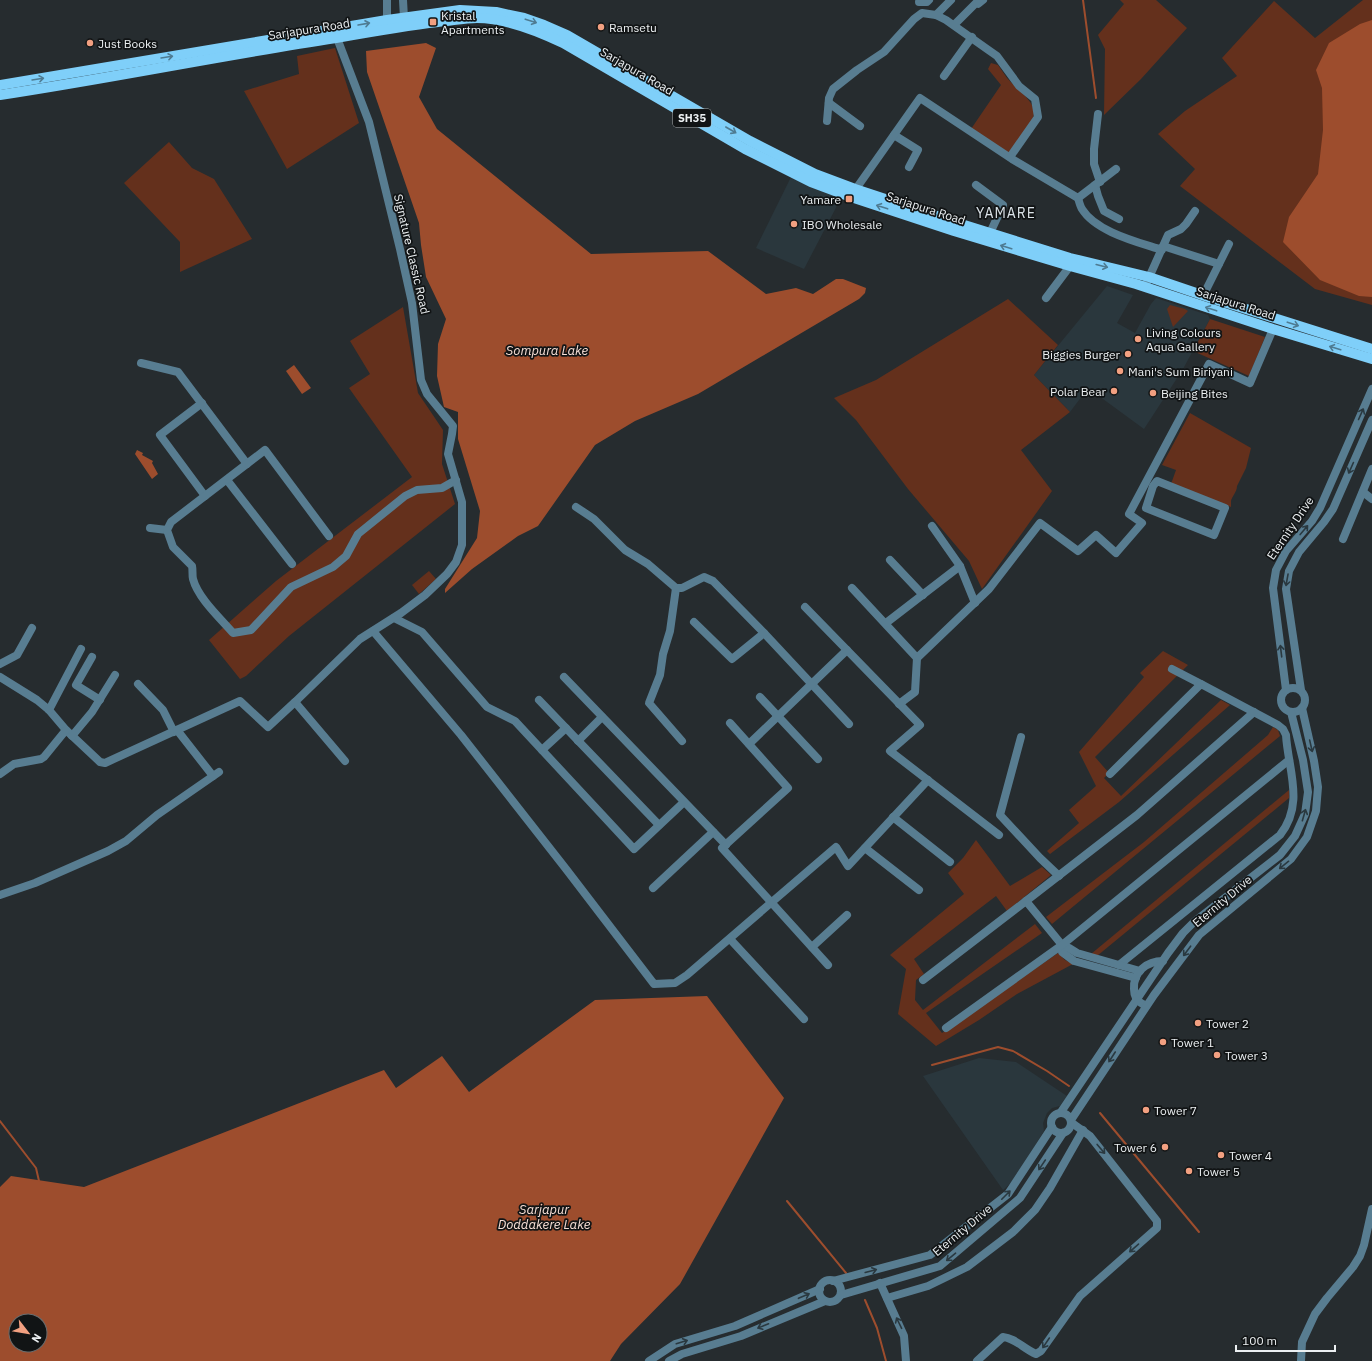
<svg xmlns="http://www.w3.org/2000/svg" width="1372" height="1361" viewBox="0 0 1372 1361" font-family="'IBM Plex Sans',sans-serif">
<rect width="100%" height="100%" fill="#262c2f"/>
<g fill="#2a373d">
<polygon points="791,177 841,198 804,269 756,248"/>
<polygon points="1107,286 1133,295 1117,323 1135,333 1151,304 1156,298 1208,315 1210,319 1183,369 1144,429 1088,388 1070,412 1034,375"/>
<polygon points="979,1058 1016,1062 1067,1096 1060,1106 1052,1108 1047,1113 1043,1123 1044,1131 1014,1180 1003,1190 923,1076"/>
</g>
<g fill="#64301c">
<polygon points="1120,0 1156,0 1187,28 1141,79 1104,115 1105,49 1098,35 1124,4"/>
<polygon points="1363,0 1372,0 1372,305 1315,289 1180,186 1195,169 1158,134 1185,111 1237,76 1222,58 1274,1 1315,38"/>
<polygon points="335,48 359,123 287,169 244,91 299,74 297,56"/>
<path d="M991,63l7,2c3,4 6,9 9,13 7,8 27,23 27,34 1,10 -18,32 -24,41l-5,-2 -34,-22 30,-44 -13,-16z"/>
<polygon points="169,142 192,168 214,179 252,239 180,272 180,242 124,183"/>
<polygon points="1008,299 1058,345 1034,375 1070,412 1021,450 1052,491 982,589 969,561 908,489 856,420 834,398 876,380"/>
<polygon points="1170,305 1185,309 1188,311 1173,327 1167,309"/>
<polygon points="403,307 418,393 443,430 442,464 455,504 289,636 246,676 240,679 209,640 276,581 412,477 349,388 370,374 350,341"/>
<polygon points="1210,319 1265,337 1249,376 1193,351"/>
<path d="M1190,413l61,35 -5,20 -9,18c0,6 -5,10 -6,15 0,2 0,4 0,6l-60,-23 5,-14 -14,-5z"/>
<polygon points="429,571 436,579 419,594 412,585"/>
<polygon points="1163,651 1188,665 1095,757 1109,773 1104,778 1121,796 1221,700 1230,705 1119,802 1050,854 1047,851 1079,823 1069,810 1096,786 1079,752 1144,677 1140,673"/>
<polygon points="1273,727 1278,730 1280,736 1052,924 1046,917 1144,842 1268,735"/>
<polygon points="1289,790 1289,798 1097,956 1091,954"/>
<polygon points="976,840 1010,886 1042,867 1051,875 1007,911 996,896 914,959 924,974 916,980 915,1000 923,1010 1035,924 1042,933 926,1013 942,1033 1058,953 1065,960 1073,964 1017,994 979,1020 936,1046 898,1014 906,969 890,955 964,894 948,873 963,858"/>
</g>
<g fill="#9d4d2d" fill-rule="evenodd">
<polygon points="1372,20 1372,297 1359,296 1320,280 1283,242 1289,217 1318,174 1323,130 1322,88 1316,70 1329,43 1360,24"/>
<polygon points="426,43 436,48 419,97 437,129 591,254 708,251 766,294 796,288 813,294 836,279 843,279 866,288 865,293 859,299 698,394 635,421 595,445 538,526 518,536 472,569 445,593 445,589 477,538 480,511 458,439 458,412 444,407 437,376 438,344 446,319 426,277 421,245 419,223 367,72 366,51"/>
<polygon points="294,365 311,388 302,394 286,371"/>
<polygon points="137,450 143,453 142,455 153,461 152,463 158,474 152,479 135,454"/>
<path d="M707,996l77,102 -104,186 -59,60 -11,17h-610v-174l11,-11 73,11 300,-117 12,18 46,-32 27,36 126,-92zM16,1321h24v24h-24z"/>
</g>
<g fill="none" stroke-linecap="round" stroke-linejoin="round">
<g stroke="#9d4d2d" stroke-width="2">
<polyline points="1083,0 1096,98"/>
<polyline points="932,1065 998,1047 1013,1051 1047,1071 1069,1086"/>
<polyline points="1100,1113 1199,1232"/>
<polyline points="0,1121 36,1168 39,1181"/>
<polyline points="787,1201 846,1273"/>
<polyline points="865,1300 877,1328 886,1361"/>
</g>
<g stroke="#587d91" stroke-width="8">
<polyline points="387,0 387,20"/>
<polyline points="403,0 404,18"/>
<polyline points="919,2 927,2 929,0"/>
<polyline points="936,15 951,0"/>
<polyline points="954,25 976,3 978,4 983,0"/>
<polyline points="944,76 972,37"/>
<polyline points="829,103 860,126"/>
<polyline points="1098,114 1094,149 1094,164 1100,182"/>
<polyline points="827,121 829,98 833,89 857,70 884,52 914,19 922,13 936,15 946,20 987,49 997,56 1019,86 1035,99 1038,117 1010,157"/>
<polyline points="894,135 918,150 909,167"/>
<polyline points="976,185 1003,205 990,233"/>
<polyline points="1095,185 1098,196 1104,211 1119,219"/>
<path d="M853,193l67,-95 92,61 66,39c1,3 2,8 4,11 14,23 56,33 80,41"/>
<polyline points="1078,198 1116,169"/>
<polyline points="1163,246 1219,264"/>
<polyline points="1147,282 1168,235 1181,229 1186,224 1195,211"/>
<polyline points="1203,296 1229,244"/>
<polyline points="1046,298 1070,266"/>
<polyline points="141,363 178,372 247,464"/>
<polyline points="202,403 160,435 205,496"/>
<polyline points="227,480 292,564"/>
<polygon points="1157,481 1225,508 1214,535 1146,508 1153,486"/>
<polyline points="1363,492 1372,499"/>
<polyline points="576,507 594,519 625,550 648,564 676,588 682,588 704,577 713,581 764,633 849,724"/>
<polyline points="932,526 960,566 975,603"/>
<polyline points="150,528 167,530"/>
<path d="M329,536l-64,-86 -94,72 -4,8 6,17 19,19c1,4 0,9 1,13 5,19 27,39 40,54l18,-3 40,-43 42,-20 13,-11 12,-22 47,-38 12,-6 25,-2 14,-8"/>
<polyline points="1343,539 1372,469"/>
<polyline points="890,560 923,595"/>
<polyline points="676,588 670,631 663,654 660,675 649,703 682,741"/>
<polyline points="852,588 917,658"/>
<polyline points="805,607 920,725 890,751 999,835"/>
<polyline points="394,618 422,632 487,707 515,721 634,849 684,802"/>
<polyline points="694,622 732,659 764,633"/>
<polyline points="886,623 960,566"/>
<polyline points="373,631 461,735 566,869 654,984 675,983 687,975 836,847 848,866 928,780"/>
<polyline points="92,657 76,685 100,700"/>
<polyline points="0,664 17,655 32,628"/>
<polyline points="1172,669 1201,684"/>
<polyline points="0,677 37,700 49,710 66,730 100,762 105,763 240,701 268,727 295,702 360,639 401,613 425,595 447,574 456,562 462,545 462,502 448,454 452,434 453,426 427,394 421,380 412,303 400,249 369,122 337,38"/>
<polyline points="564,677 726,845"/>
<polyline points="138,684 163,710 174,732"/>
<circle cx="1293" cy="700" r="12"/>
<polyline points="1286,690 1273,588 1276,570 1286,551 1312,521 1320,508 1372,389"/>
<polyline points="1301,690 1286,589 1289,571 1299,552 1324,522 1333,509 1372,420"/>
<polyline points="760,697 818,759"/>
<polyline points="539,700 659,825"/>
<polyline points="295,702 345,761"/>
<polyline points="899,704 915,692 917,658 989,589 1040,523 1078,551 1096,535 1116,553 1142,523 1129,514 1209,364 1250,383 1273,329"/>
<polyline points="49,710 81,649"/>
<polyline points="730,723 788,788 722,848 828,965"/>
<polyline points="177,730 213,776"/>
<polyline points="72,736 92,712 115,675"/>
<polyline points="1021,737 1000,815 1040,858 1059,876"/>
<polyline points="578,741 602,717"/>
<polyline points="749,744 847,650"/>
<polyline points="542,750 566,728"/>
<polyline points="0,774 14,764 41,759 44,757 66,730"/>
<path d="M1110,774l91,-90 77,41 5,4 3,6c2,35 19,68 -6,100l-161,130"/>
<polyline points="893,817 950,862"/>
<polyline points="865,848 919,890"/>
<polyline points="653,888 713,832"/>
<polyline points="0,895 35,883 108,851 126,841 157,815 219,772"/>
<polyline points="1026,901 1137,815 1254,712"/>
<polyline points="730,939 804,1019"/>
<polyline points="1062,945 1062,952 1074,961 1136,978"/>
<polyline points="812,947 847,915"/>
<polyline points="923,980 1026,901 1062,945 1069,948 1077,953 1140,971"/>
<path d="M1146,1006c-3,-2 -8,-4 -10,-8 -1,-2 -2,-6 -2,-9 -1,-17 13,-28 29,-28"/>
<polyline points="946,1028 1062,945 1289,760"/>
<polyline points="1061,1112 1168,953 1183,933 1194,922 1280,855 1295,836 1305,814 1308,792 1303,760 1291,712"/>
<circle cx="1061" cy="1123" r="10"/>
<polyline points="1071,1120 1154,995 1199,935 1291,859 1307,837 1316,811 1318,787 1314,761 1302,708"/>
<circle cx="830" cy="1291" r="11"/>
<polyline points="833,1281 930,1255 1008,1194 1052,1127"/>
<polyline points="880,1283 904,1336 906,1361"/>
<polyline points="841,1295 940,1266 1020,1198 1063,1133"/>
<polyline points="887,1298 928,1286 967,1267 1013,1232 1035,1210 1050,1188 1083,1130"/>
<polyline points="649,1361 675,1344 735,1326 820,1289"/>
<polyline points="669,1361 682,1354 741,1336 825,1301"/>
<path d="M977,1361l26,-24c12,1 21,12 33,17l5,-3 39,-55 77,-68v-7l-67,-85 -18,-13"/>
<polyline points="1301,1361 1302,1342 1315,1314 1327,1298 1353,1267 1360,1256 1364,1245 1372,1209"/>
</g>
<g stroke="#7fcff9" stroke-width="10">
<polyline points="0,85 387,20 460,10 496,12 524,18 544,25 567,35 750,141 815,174 855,189 961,224 1070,258 1149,277 1205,296 1372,349"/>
<path d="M0,95c112,-17 224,-40 336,-57 34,-6 68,-12 102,-16 13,-1 26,-4 39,-4 28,0 61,13 86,25l182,106 66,33 40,15 103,34 116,35 66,18 137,45 99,30"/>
</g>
</g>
<defs><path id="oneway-shaft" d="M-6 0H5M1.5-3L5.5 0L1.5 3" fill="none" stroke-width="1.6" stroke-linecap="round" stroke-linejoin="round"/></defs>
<g stroke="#4e7b92">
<use href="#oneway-shaft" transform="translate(531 21) rotate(18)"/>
<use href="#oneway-shaft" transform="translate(364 24) rotate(-10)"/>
<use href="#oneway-shaft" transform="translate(167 57) rotate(-9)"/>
<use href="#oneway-shaft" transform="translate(38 79) rotate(-9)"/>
<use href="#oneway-shaft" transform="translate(731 130) rotate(30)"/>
<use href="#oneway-shaft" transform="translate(882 207) rotate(-162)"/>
<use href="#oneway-shaft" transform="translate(1006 247) rotate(-163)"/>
<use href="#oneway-shaft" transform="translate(1102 266) rotate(14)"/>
<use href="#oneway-shaft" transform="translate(1211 309) rotate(-162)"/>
<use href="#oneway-shaft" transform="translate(1293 324) rotate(18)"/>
<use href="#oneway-shaft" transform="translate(1335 348) rotate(-163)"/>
</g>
<g stroke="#2a3940">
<use href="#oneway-shaft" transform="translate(1361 414) rotate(-66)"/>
<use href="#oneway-shaft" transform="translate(1351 468) rotate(114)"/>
<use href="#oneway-shaft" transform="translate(1304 530) rotate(-50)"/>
<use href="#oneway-shaft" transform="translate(1287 580) rotate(100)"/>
<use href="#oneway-shaft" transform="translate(1281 651) rotate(-97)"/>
<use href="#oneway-shaft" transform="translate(1311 746) rotate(77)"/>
<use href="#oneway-shaft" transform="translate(1304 815) rotate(-74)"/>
<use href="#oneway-shaft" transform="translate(1284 865) rotate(141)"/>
<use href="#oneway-shaft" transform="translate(1187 951) rotate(127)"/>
<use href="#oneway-shaft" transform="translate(1112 1057) rotate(123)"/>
<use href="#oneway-shaft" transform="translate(1101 1149) rotate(50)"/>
<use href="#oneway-shaft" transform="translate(1042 1165) rotate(124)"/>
<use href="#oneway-shaft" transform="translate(1006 1195) rotate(-45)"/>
<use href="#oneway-shaft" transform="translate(1134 1248) rotate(139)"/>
<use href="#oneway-shaft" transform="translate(951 1257) rotate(140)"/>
<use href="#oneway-shaft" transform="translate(871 1271) rotate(-15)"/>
<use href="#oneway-shaft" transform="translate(804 1296) rotate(-23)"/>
<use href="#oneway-shaft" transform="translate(899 1323) rotate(-116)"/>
<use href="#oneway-shaft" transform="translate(763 1326) rotate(158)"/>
<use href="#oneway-shaft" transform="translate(682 1342) rotate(-17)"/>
<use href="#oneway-shaft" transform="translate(1046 1343) rotate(124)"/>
</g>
<g fill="#f2a081" stroke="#111415" stroke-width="1.5">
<rect x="429" y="18" width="8" height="8" rx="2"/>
<circle cx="601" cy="27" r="4"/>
<circle cx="90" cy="43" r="4"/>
<rect x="845" y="195" width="8" height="8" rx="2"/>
<circle cx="794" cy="224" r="4"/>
<circle cx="1138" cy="339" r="4"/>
<circle cx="1128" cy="354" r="4"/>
<circle cx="1120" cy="371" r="4"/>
<circle cx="1114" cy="391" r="4"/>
<circle cx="1153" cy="393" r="4"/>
<circle cx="1198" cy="1023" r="4"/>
<circle cx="1163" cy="1042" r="4"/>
<circle cx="1217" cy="1055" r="4"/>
<circle cx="1146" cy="1110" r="4"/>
<circle cx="1165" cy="1147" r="4"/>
<circle cx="1221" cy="1155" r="4"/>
<circle cx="1189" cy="1171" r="4"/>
</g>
<g text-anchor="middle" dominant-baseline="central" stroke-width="3.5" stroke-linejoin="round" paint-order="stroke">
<rect fill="#111415" stroke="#aaaeb0" stroke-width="1" x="673" y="109" width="38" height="18" rx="3"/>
<g font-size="11" font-weight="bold" fill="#ecf0f2">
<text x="692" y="118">SH35</text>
</g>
<g font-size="12" fill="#ecf0f2" stroke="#111415" text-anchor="start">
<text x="441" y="15">Kristal<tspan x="441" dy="14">Apartments</tspan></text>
<text x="609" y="27">Ramsetu</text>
<text x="98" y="43">Just Books</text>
<text x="841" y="199" text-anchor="end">Yamare</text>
<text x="802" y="224">IBO Wholesale</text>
<text x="1146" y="332">Living Colours<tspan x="1146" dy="14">Aqua Gallery</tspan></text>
<text x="1120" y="354" text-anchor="end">Biggies Burger</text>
<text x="1128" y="371">Mani's Sum Biriyani</text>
<text x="1106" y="391" text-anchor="end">Polar Bear</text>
<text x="1161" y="393">Beijing Bites</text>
<text x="1206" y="1023">Tower 2</text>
<text x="1171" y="1042">Tower 1</text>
<text x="1225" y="1055">Tower 3</text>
<text x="1154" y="1110">Tower 7</text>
<text x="1157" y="1147" text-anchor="end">Tower 6</text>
<text x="1229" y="1155">Tower 4</text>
<text x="1197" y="1171">Tower 5</text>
</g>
<g font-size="12" fill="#ecf0f2" stroke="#111415">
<text transform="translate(309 29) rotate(-9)">Sarjapura Road</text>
<text transform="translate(637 71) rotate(30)">Sarjapura Road</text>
<text transform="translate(926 208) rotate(18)">Sarjapura Road</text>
<text transform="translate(412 254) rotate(77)">Signature Classic Road</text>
<text transform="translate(1236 303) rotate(18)">Sarjapura Road</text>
<text transform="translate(1290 528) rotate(-56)">Eternity Drive</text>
<text transform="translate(1222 901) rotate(-40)">Eternity Drive</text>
<text transform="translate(962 1230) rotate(-40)">Eternity Drive</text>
</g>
<g font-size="13" font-style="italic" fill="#f7dfd6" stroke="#111415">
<text x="547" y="350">Sompura Lake</text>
<text x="544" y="1209">Sarjapur<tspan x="544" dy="15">Doddakere Lake</tspan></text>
</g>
<g font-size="14" letter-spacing="1" fill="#dbe3e8" stroke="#111415">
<text x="1006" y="213">YAMARE</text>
</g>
</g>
<g transform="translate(28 1333) rotate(121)"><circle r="19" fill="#111415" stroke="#696c6d"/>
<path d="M0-3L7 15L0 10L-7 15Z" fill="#f2a081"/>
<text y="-6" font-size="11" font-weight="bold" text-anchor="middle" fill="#ecf0f2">N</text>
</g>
<path d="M1236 1345v6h99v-6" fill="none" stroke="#ecf0f2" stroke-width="2"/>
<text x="1242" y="1345" font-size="12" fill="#ecf0f2" stroke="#111415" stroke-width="3" paint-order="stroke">100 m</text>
</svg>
